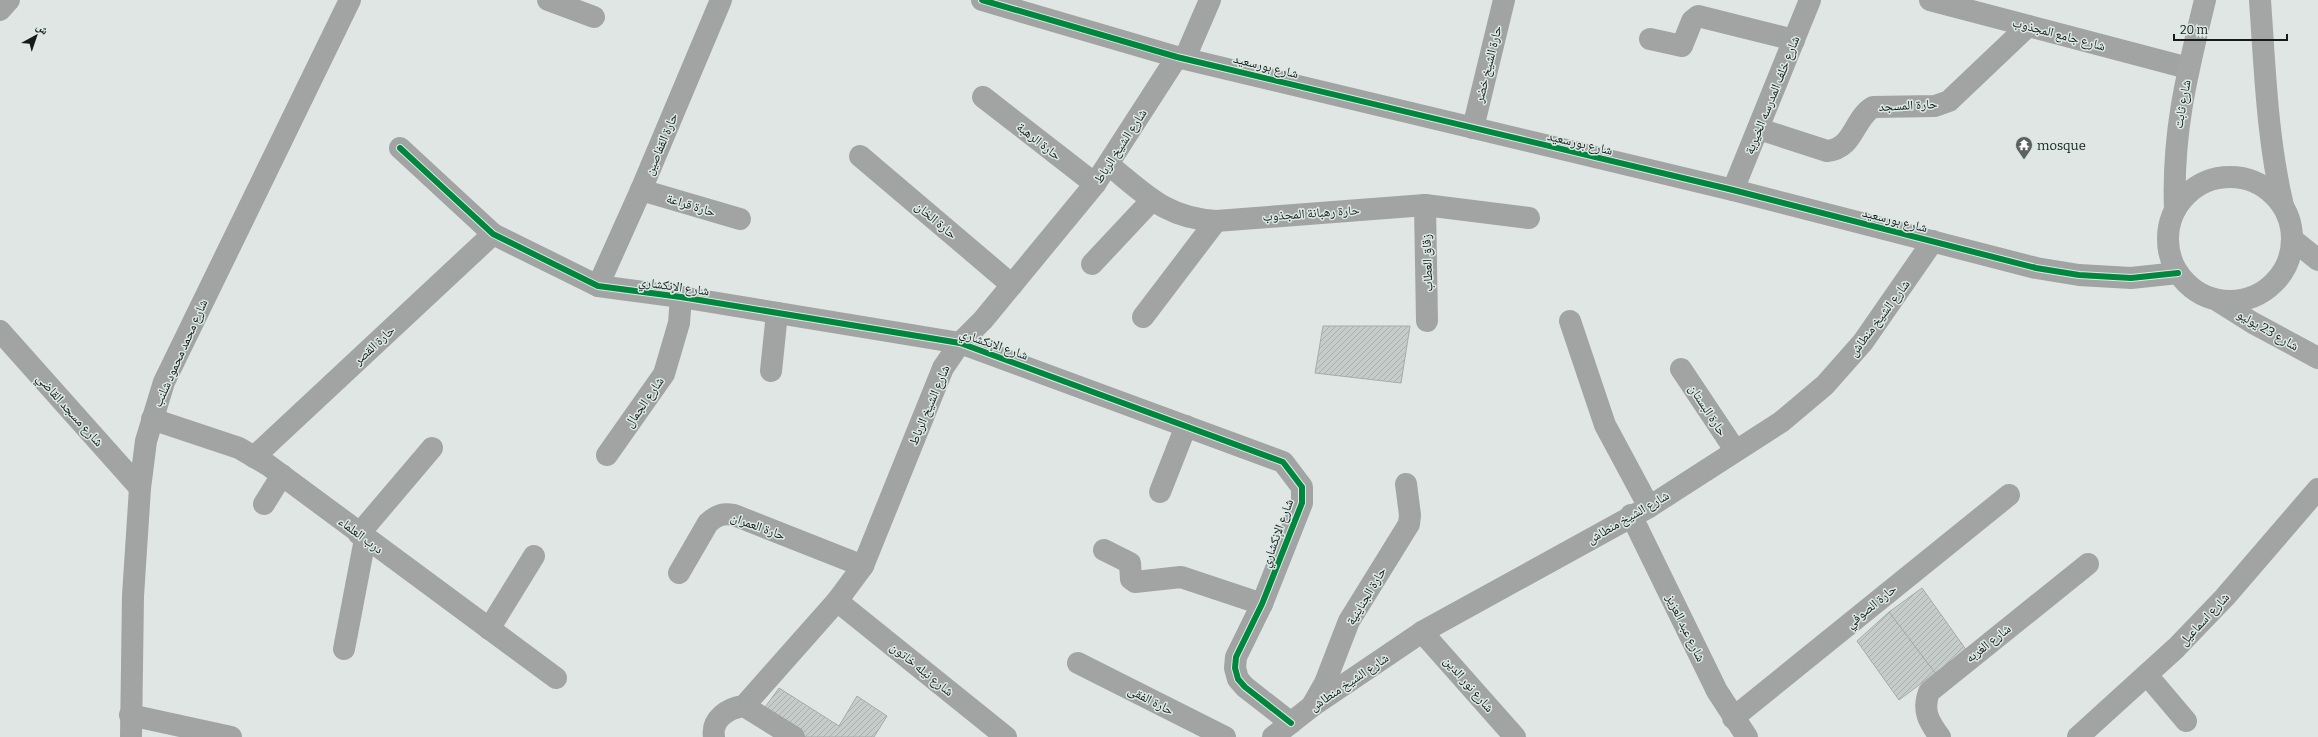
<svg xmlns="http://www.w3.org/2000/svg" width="2318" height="737" viewBox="0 0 2318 737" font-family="Bitter,'Noto Naskh Arabic',serif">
<defs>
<pattern id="building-hatch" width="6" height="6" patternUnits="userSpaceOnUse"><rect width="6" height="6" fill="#c6ccca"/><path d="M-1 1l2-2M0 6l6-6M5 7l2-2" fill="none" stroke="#a9afad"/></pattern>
</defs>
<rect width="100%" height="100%" fill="#dfe6e4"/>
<g fill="url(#building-hatch)" stroke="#a7acab">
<polygon points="1323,326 1410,326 1401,383 1315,373"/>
<polygon points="1922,588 1967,651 1935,673 1889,612"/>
<polygon points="1889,612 1935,673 1899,700 1857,641"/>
<polygon points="779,688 839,726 857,696 887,716 874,737 805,737 763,710"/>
</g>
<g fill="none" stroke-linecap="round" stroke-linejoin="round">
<g stroke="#a1a4a3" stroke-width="22">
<polyline points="548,0 594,17"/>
<polyline points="982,0 1177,57 1733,190 2036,268 2079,275 2131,278 2178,273"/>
<polyline points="1930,0 2188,68"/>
<polyline points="0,10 9,0"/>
<polyline points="1650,39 1682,46 1692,21 1698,16 1794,40"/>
<polyline points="1185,58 1210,0"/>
<polyline points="983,97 1095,184"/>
<polyline points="1473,128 1504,0"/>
<path d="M1759,129l68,22c27,-2 26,-32 46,-44l62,-1 14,-5 79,-75"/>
<polyline points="400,148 493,234 598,286 681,297 960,343 1283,462 1302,487 1302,503 1262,604 1236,657 1235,668 1238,679 1245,687 1291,723"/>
<polyline points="860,156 1012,285"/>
<path d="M1109,165c37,30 57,53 107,56l209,-16 104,13"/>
<polyline points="641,190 740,219"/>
<polyline points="1733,190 1810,0"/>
<polyline points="1425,205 1427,321"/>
<polyline points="1092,264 1152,200"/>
<polyline points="598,286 641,190 721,0"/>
<polyline points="1143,317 1216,221"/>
<polyline points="1570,321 1605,425 1649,507"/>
<polyline points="0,331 140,488"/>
<polyline points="1681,369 1735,450"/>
<polyline points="771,371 777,313"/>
<polyline points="152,419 239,448 268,465 556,678"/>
<polyline points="607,455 664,374 679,323 681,297"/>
<polyline points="254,457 493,234"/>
<polyline points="1160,492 1186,426"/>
<polyline points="264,504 282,475"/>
<polyline points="1631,515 1717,691 1747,737"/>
<polyline points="359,534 432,448"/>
<polyline points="1104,550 1130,563 1131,579 1135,582 1181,577 1262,604"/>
<path d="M679,573l29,-50c9,-8 15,-10 26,-8l129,51"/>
<polyline points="837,601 1006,737"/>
<polyline points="489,629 534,556"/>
<polyline points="1422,632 1515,737"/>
<polyline points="344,649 365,539"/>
<polyline points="1078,663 1225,737"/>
<polyline points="2147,675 2186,721"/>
<polyline points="744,706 837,601 863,566 943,368 960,343 983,320 1095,184 1177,57"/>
<polyline points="744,706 794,737"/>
<polyline points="1312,706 1325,683 1349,621 1409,524 1410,515 1406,484"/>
<polyline points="130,715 231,737"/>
<polyline points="1733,718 2009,495"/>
<polyline points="131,737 133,596 140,488 146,441 164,382 350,0"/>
<path d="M714,737c-3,-18 14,-29 30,-31"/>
<polyline points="1273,737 1311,707 1422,632 1649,507 1781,422 1825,385 1863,342 1933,241"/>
<path d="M1940,737c-11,-15 -18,-26 -11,-45l159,-128"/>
<polyline points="2078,737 2176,648 2225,597 2318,489"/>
</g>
<g stroke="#a3a6a5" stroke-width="22">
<path d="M2260,0c5,70 7,138 23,206"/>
<circle cx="2230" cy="239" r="62"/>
<path d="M2175,210c-3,-77 12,-136 30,-210"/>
<polyline points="2292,239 2318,260"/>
<polyline points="2218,301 2253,323 2318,358"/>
</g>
<defs>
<g id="cycleway">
<polyline points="982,0 1177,57 1733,190 2036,268 2079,275 2131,278 2178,273"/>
<polyline points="400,148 493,234 598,286 681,297 960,343 1283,462 1302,487 1302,503 1262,604 1236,657 1235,668 1238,679 1245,687 1291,723"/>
</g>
</defs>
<use href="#cycleway" stroke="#dce9e5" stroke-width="8"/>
<use href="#cycleway" stroke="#00873e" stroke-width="6"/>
</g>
<defs>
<symbol id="temple-pin" viewBox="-11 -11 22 30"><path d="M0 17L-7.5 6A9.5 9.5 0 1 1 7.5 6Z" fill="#5c6260" stroke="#dce9e5"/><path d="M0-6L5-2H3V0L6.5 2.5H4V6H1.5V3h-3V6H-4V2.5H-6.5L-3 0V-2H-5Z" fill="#fff"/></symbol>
</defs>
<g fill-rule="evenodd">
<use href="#temple-pin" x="2014" y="135" width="20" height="27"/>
</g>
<g text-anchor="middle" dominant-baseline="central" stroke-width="3" stroke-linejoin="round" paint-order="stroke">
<g font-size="13" fill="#161b19" stroke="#dce9e5">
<text transform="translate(2059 34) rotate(15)">شارع جامع المجذوب</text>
<text transform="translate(1488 64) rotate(-76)">حارة الشيخ خضر</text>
<text transform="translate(1266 66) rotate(14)">شارع بورسعيد</text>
<text transform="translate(1772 95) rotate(-68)">شارع خلف المدرسه الخيرية</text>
<text transform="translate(2182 104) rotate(-80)">شارع ثابت</text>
<text transform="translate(1908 105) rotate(-3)">حارة المسجد</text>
<text transform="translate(1039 141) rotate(38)">حارة الرهبة</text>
<text transform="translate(1580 143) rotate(13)">شارع بورسعيد</text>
<text transform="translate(661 144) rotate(-67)">حارة القفاصين</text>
<text transform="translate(1120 146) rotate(-57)">شارع الشيخ الرباط</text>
<text transform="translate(691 205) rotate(17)">حارة قراعة</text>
<text transform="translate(1311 213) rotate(-4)">حارة رهبانة المجذوب</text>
<text transform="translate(936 220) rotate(40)">حارة الخان</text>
<text transform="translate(1895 220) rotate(14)">شارع بورسعيد</text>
<text transform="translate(1427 263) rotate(-92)">زقاق العطاب</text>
<text transform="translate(674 286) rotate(8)">شارع الإنكشاري</text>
<text transform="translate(1879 318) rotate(-53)">شارع الشيخ منطاش</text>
<text transform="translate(2268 330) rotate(30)">شارع 23 يوليو</text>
<text transform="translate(994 344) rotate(19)">شارع الإنكشاري</text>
<text transform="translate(374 345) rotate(-43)">حارة القصر</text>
<text transform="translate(180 353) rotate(-66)">شارع محمد محمود شلنب</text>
<text transform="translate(644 402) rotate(-55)">شارع الجمال</text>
<text transform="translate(929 405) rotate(-67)">شارع الشيخ الرباط</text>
<text transform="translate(70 410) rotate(48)">شارع مسجد القاضي</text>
<text transform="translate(1708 410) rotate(57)">حارة البستان</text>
<text transform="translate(1628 517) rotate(-30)">شارع الشيخ منطاش</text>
<text transform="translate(758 526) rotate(20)">حارة العمران</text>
<text transform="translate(1277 533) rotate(-70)">شارع الإنكشاري</text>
<text transform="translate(361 535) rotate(37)">درب العلماء</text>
<text transform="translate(1366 596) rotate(-59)">حارة الجناينية</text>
<text transform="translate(1871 606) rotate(-39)">حارة الصوفي</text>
<text transform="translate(2204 619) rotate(-47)">شارع اسماعيل</text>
<text transform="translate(1686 628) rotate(64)">شارع عبد العزيز</text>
<text transform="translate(1988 643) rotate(-38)">شارع الغربه</text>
<text transform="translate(922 669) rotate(39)">شارع نيله خاتون</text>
<text transform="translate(1349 682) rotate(-34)">شارع الشيخ منطاش</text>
<text transform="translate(1469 684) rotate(49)">شارع نور الدين</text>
<text transform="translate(1151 700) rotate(27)">حارة الفقى</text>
</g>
<g font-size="13" fill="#161b19" stroke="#dce9e5" text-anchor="start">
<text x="2037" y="145">mosque</text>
</g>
</g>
<g transform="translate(36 36) rotate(40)" stroke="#dce9e5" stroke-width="3" paint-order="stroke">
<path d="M0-3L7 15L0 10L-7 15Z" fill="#161b19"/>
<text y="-6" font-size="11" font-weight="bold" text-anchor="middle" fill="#161b19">ش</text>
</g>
<path d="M2174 34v6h113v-6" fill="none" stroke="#161b19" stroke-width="2"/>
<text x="2180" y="34" font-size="12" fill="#161b19" stroke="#dce9e5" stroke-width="3" paint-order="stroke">20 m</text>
</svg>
